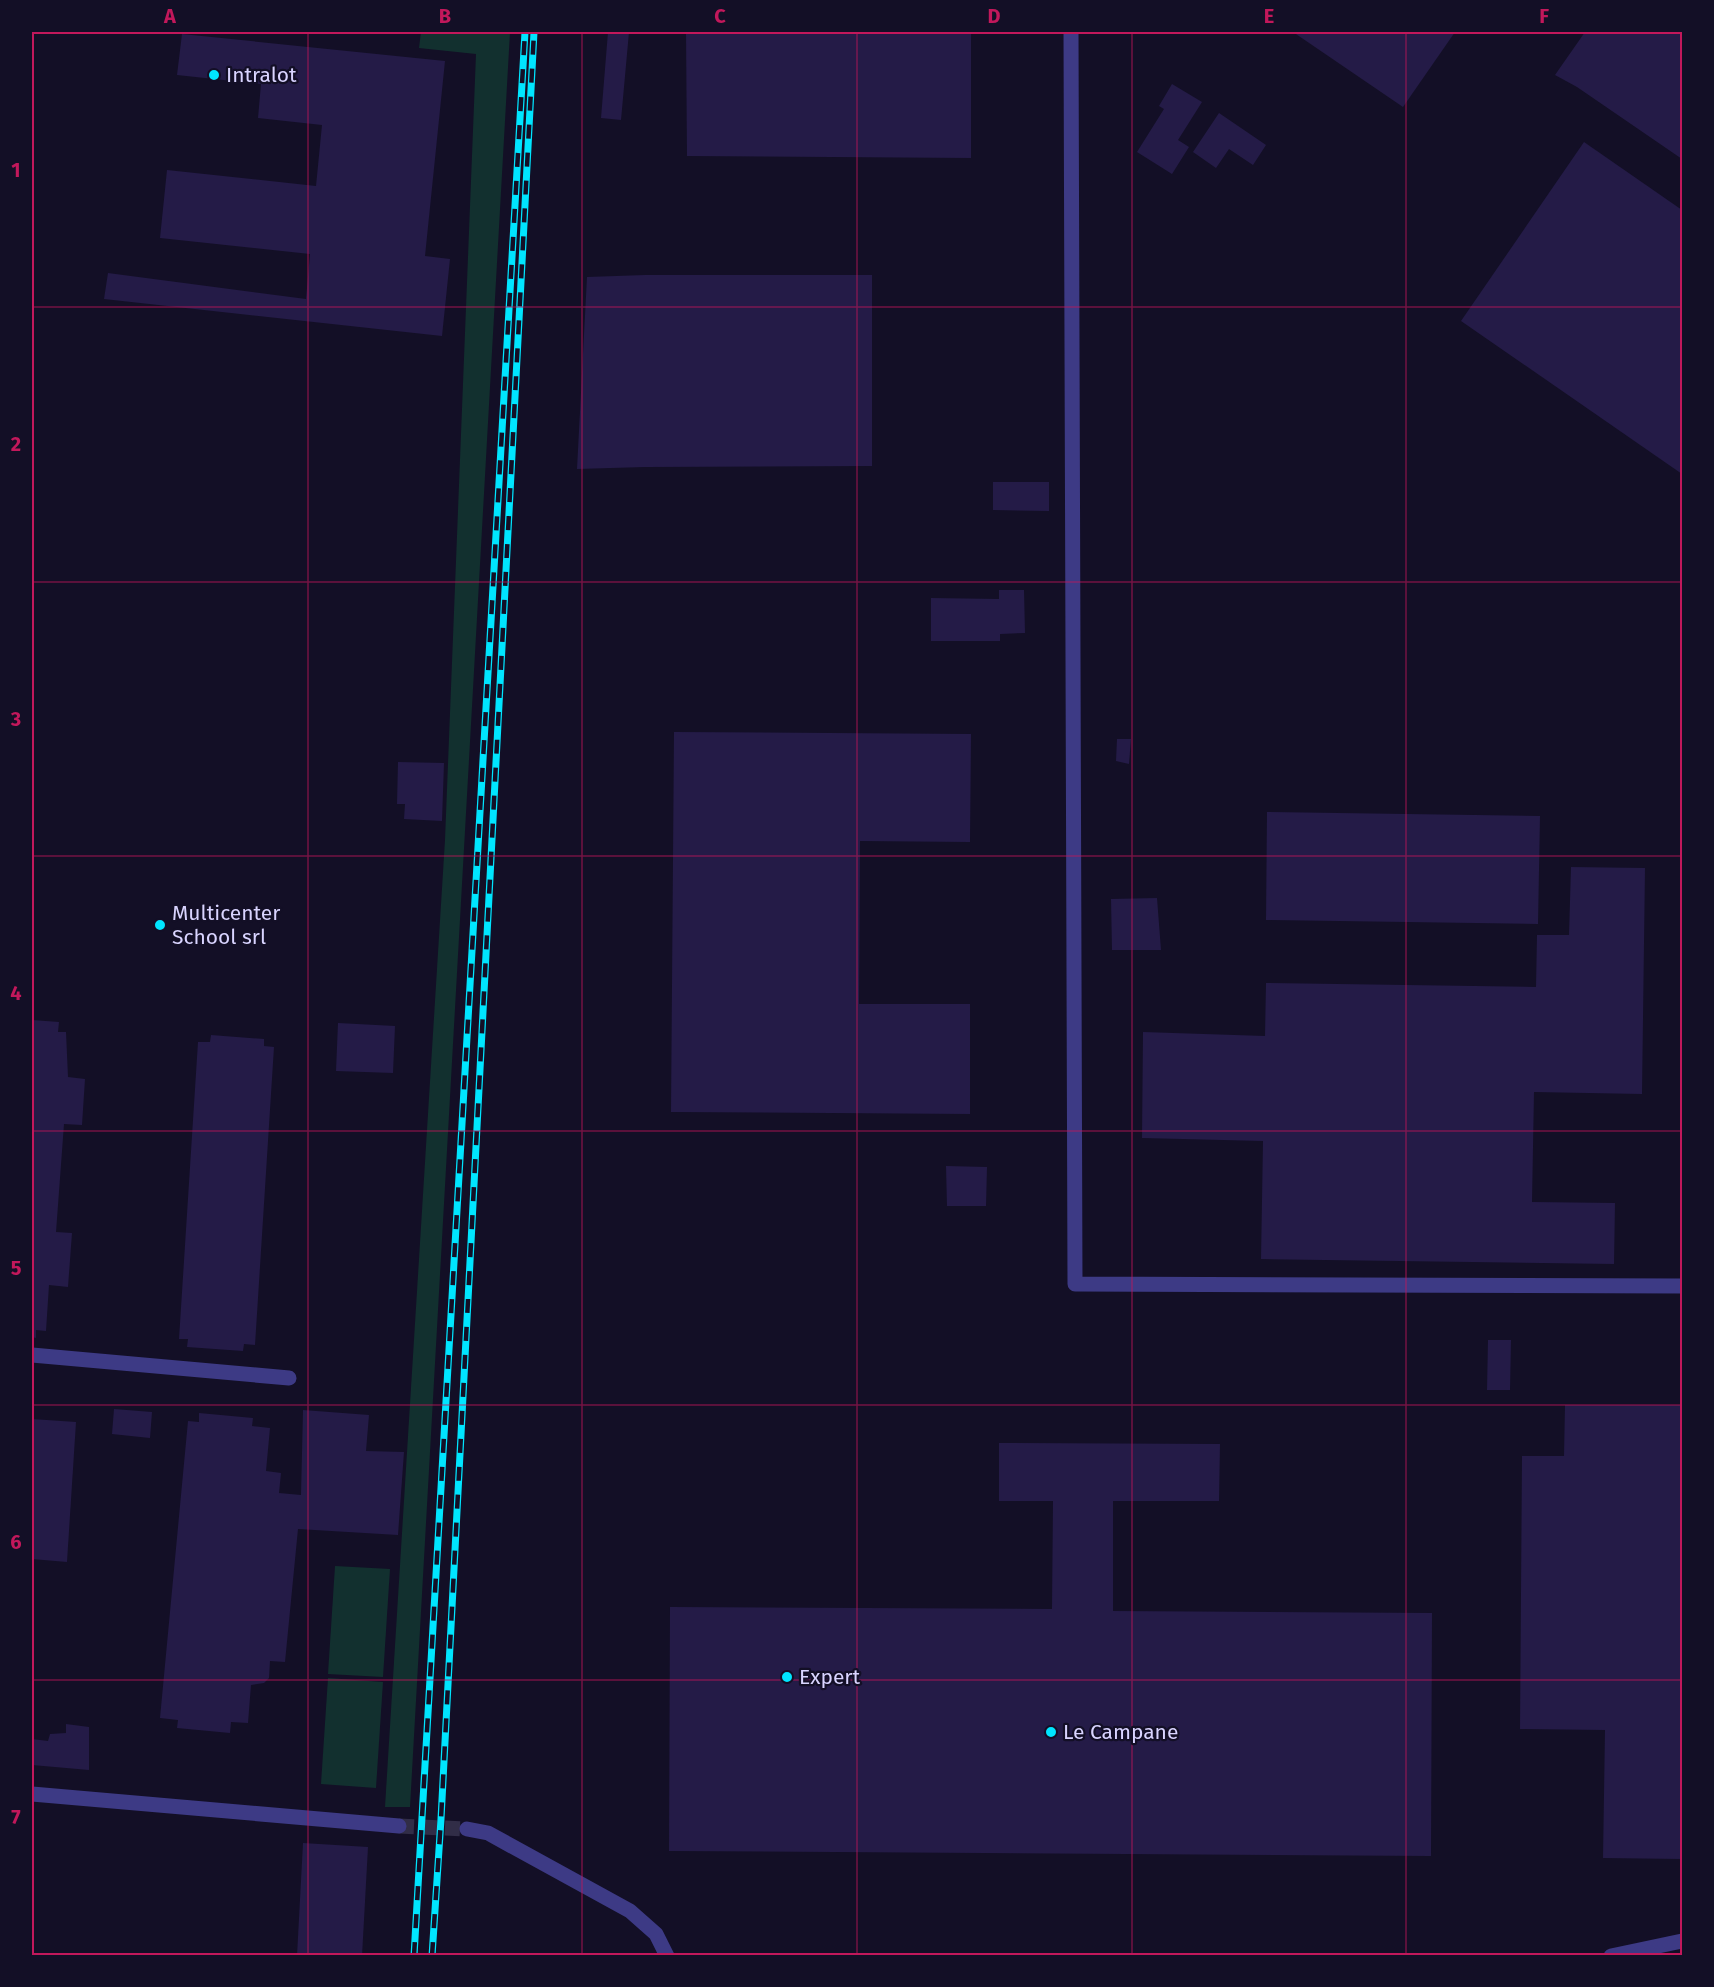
<svg xmlns="http://www.w3.org/2000/svg" width="1714" height="1987" viewBox="0 0 1714 1987" font-family="'Fira Sans',sans-serif">
<rect width="100%" height="100%" fill="#130f26"/>
<g fill="#12302f">
<polygon points="421,32 510,32 410,1807 385,1807 445,840 476,54 419,48"/>
<polygon points="335,1566 390,1569 383,1677 328,1674"/>
<polygon points="328,1678 383,1682 376,1788 321,1784"/>
</g>
<g fill="#241b47">
<polygon points="608,32 629,32 621,120 601,118"/>
<polygon points="686,32 971,32 971,158 687,156"/>
<polygon points="1293,32 1455,32 1403,107"/>
<polygon points="1585,32 1682,32 1682,159 1577,87 1555,75"/>
<polygon points="182,34 445,61 425,256 450,259 442,336 104,299 108,273 306,299 310,254 160,238 167,170 316,186 322,125 258,118 261,84 177,75"/>
<polygon points="1172,84 1202,102 1178,140 1189,147 1172,174 1137,152 1164,109 1159,106"/>
<polygon points="1219,113 1266,145 1253,165 1229,149 1216,168 1193,152"/>
<polygon points="1584,142 1682,210 1682,474 1461,321"/>
<polygon points="645,275 872,275 872,466 645,467 577,469 587,277"/>
<polygon points="993,482 1049,482 1049,511 993,510"/>
<polygon points="999,590 1024,590 1025,633 1000,634 1000,641 931,641 931,598 999,599"/>
<polygon points="674,732 971,734 970,842 860,841 859,1004 970,1004 970,1114 671,1112"/>
<polygon points="1117,739 1131,739 1129,764 1116,761"/>
<polygon points="398,762 444,763 442,821 404,819 405,804 397,804"/>
<polygon points="1267,812 1540,816 1538,924 1266,920"/>
<polygon points="1571,867 1645,868 1642,1094 1534,1092 1532,1202 1615,1203 1614,1264 1261,1259 1263,1141 1142,1138 1143,1032 1265,1036 1266,983 1536,987 1537,935 1569,935"/>
<polygon points="1157,898 1161,950 1112,950 1111,899"/>
<polygon points="32,1020 59,1022 58,1032 66,1032 68,1077 85,1079 82,1125 64,1124 56,1232 72,1233 68,1287 49,1285 46,1331 36,1330 36,1338 32,1337"/>
<polygon points="338,1023 395,1026 393,1073 336,1071"/>
<polygon points="211,1035 264,1039 264,1046 274,1047 255,1345 244,1344 243,1351 187,1347 188,1339 179,1339 198,1042 210,1042"/>
<polygon points="946,1166 987,1167 986,1206 947,1206"/>
<polygon points="1488,1340 1511,1340 1510,1390 1487,1390"/>
<polygon points="1565,1405 1682,1405 1682,1859 1603,1858 1605,1730 1520,1729 1522,1456 1564,1456"/>
<polygon points="114,1409 152,1412 150,1438 112,1434"/>
<polygon points="303,1410 369,1415 366,1451 404,1452 398,1535 298,1529 285,1662 270,1661 269,1678 264,1683 251,1685 248,1723 231,1722 230,1733 177,1728 178,1720 160,1718 188,1421 199,1422 199,1413 253,1418 252,1426 270,1428 266,1471 281,1473 279,1493 301,1495"/>
<polygon points="32,1419 76,1422 67,1562 32,1559"/>
<polygon points="999,1443 1220,1444 1219,1501 1113,1501 1113,1611 1432,1613 1431,1856 669,1851 670,1607 1052,1609 1053,1501 999,1501"/>
<polygon points="66,1724 89,1727 89,1770 32,1765 32,1739 48,1741 50,1734 66,1733"/>
<polygon points="303,1843 368,1847 362,1956 297,1956"/>
</g>
<g fill="none" stroke-linecap="round" stroke-linejoin="round">
<polyline stroke="#312d47" stroke-width="15" stroke-dasharray="15 8" stroke-linecap="butt" points="399,1826 467,1829"/>
<polyline stroke="#3d3a85" stroke-width="15" points="32,1355 289,1378"/>
<g stroke="#3d3a85" stroke-width="15">
<polyline points="1071,32 1075,1284 1682,1286"/>
<polyline points="32,1794 399,1826"/>
<polyline points="467,1829 488,1833 630,1911 656,1934 667,1956"/>
<polyline points="1611,1956 1682,1941"/>
</g>
<defs>
<g id="rail">
<polyline points="414,1956 525,32"/>
<polyline points="432,1956 441,1819 534,32"/>
</g>
</defs>
<use href="#rail" stroke="#00e5ff" stroke-width="7"/>
<use href="#rail" stroke="#130f26" stroke-width="4.5" stroke-dasharray="14" stroke-linecap="butt"/>
</g>
<path fill="none" stroke="#c2185b" stroke-width="1.5" stroke-opacity="0.55" d="M308,32v1924M582,32v1924M857,32v1924M1132,32v1924M1406,32v1924M32,307h1650M32,582h1650M32,856h1650M32,1131h1650M32,1405h1650M32,1680h1650"/>
<g fill="#00e5ff" stroke="#130f26" stroke-width="2">
<circle cx="214" cy="75" r="6"/>
<circle cx="160" cy="925" r="6"/>
<circle cx="787" cy="1677" r="6"/>
<circle cx="1051" cy="1732" r="6"/>
</g>
<g text-anchor="middle" dominant-baseline="central" stroke-width="4.5" stroke-linejoin="round" paint-order="stroke">
<g font-size="21" fill="#d9d4ff" stroke="#130f26" text-anchor="start">
<text x="226" y="75">Intralot</text>
<text x="172" y="913">Multicenter<tspan x="172" dy="24">School srl</tspan></text>
<text x="799" y="1677">Expert</text>
<text x="1063" y="1732">Le Campane</text>
</g>
</g>
<rect width="1714" height="1987" fill="none" stroke="#130f26" stroke-width="66"/>
<rect x="33" y="33" width="1648" height="1921" fill="none" stroke="#c2185b" stroke-width="2"/>
<g font-size="20" text-anchor="middle" font-weight="bold" fill="#c2185b">
<text x="170" y="23">A</text>
<text x="445" y="23">B</text>
<text x="720" y="23">C</text>
<text x="994" y="23">D</text>
<text x="1269" y="23">E</text>
<text x="1544" y="23">F</text>
<text x="16" y="177">1</text>
<text x="16" y="451">2</text>
<text x="16" y="726">3</text>
<text x="16" y="1000">4</text>
<text x="16" y="1275">5</text>
<text x="16" y="1549">6</text>
<text x="16" y="1824">7</text>
</g>
</svg>
